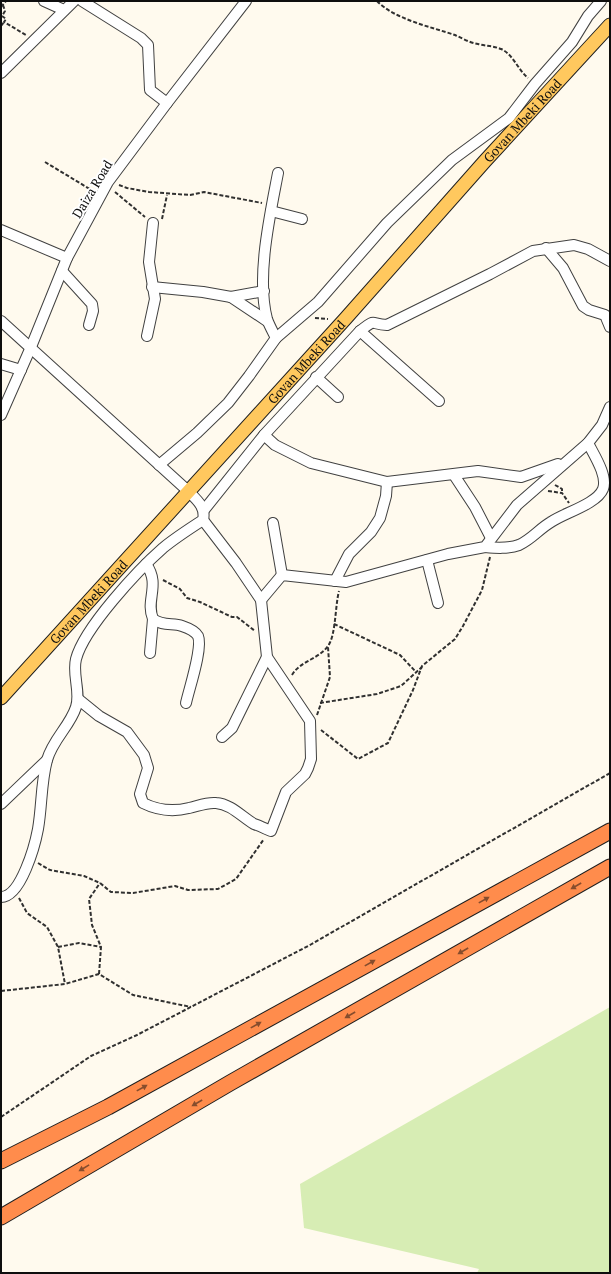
<svg xmlns="http://www.w3.org/2000/svg" width="611" height="1274" viewBox="0 0 611 1274" font-family="'PT Serif',serif">
<rect width="100%" height="100%" fill="#fffaee"/>
<polygon fill="#d7edb4" points="610,1007 610,1273 477,1273 479,1269 304,1228 300,1184"/>
<g fill="none" stroke-linecap="round" stroke-linejoin="round">
<defs>
<g id="minor">
<polyline points="44,1 64,10"/>
<polyline points="82,1 141,38 148,45 150,90 167,103"/>
<polyline points="1,73 74,1"/>
<polyline points="271,211 302,219"/>
<polyline points="1,230 67,258"/>
<polyline points="546,248 563,268 583,306 589,310 605,315 610,327"/>
<polyline points="62,271 92,304 93,311 89,325"/>
<polyline points="152,287 203,292 231,297 264,291"/>
<polyline points="231,297 267,321"/>
<path d="M1,321l187,170c9,9 18,16 15,29 -14,9 -28,18 -40,28 -25,22 -79,80 -87,111 -4,16 5,33 0,48 -6,19 -23,32 -29,53 -6,22 -5,46 -9,69 -3,16 -17,68 -37,68"/>
<polyline points="360,331 439,401"/>
<polyline points="147,336 155,299 149,262 153,223"/>
<path d="M276,338c-3,-6 -7,-13 -9,-19 -11,-42 3,-104 11,-146"/>
<polyline points="1,364 21,370"/>
<polyline points="316,377 338,397"/>
<polyline points="1,415 31,347 67,258 108,182 167,103 246,1"/>
<polyline points="264,435 275,445 311,463 387,482 478,471 521,477 558,464"/>
<polyline points="159,465 197,433 228,403 249,376 276,338 318,302 387,223 452,160 509,118 535,84 572,42 588,16 601,1"/>
<polyline points="454,475 475,507 491,538"/>
<path d="M204,510l60,-75 96,-104c17,-13 9,-7 27,-6l103,-51 43,-23 41,-6 14,4 22,12"/>
<polyline points="273,523 282,575"/>
<path d="M485,547c11,1 23,2 34,-2 13,-6 20,-16 32,-23 13,-9 46,-18 52,-33 5,-13 -9,-34 -15,-46"/>
<polyline points="427,560 438,603"/>
<path d="M146,564c15,21 -1,36 7,55 9,7 20,4 29,7 6,2 13,5 16,10 5,12 -9,53 -12,67"/>
<polyline points="335,581 349,554 371,532 380,518 386,496 387,482"/>
<polyline points="261,600 282,575 346,582 448,554 485,547 517,505 588,443 602,425 610,407"/>
<polyline points="150,653 153,619"/>
<path d="M78,699l21,17 28,16 17,23 4,13 -8,26 3,9c14,7 30,9 46,5 9,-2 18,-6 27,-5 15,1 26,14 38,21 6,2 12,5 17,7l15,-39 19,-18 3,-6 3,-9 -1,-38 -43,-64 -6,-57 -25,-37 -33,-43"/>
<polyline points="222,737 232,728 267,657"/>
<polyline points="1,804 47,760"/>
</g>
<g id="major">
<path id="s1" d="M1,698l345,-380 139,-157 125,-136"/>
</g>
<g id="highway">
<polyline points="1,1161 108,1107 610,831"/>
<polyline points="1,1217 230,1083 610,867"/>
</g>
</defs>
<use href="#minor" stroke="#414141" stroke-width="12"/>
<use href="#major" stroke="#1f1f1f" stroke-width="15"/>
<use href="#highway" stroke="#1f1f1f" stroke-width="17"/>
<g stroke="#303030" stroke-width="2" stroke-dasharray="4 2" stroke-linecap="butt">
<path d="M377,1c17,18 54,26 78,34 7,3 15,8 23,9 8,2 16,2 23,5 12,5 17,21 27,29"/>
<polyline points="3,5 5,11 2,16 6,19 4,22 26,35"/>
<polyline points="1,7 6,1"/>
<polyline points="1,26 4,22"/>
<polyline points="45,162 93,191"/>
<polyline points="119,185 127,188 149,192 190,195 204,192 262,203"/>
<polyline points="115,192 145,217"/>
<polyline points="162,219 167,195"/>
<polyline points="315,318 328,319"/>
<polyline points="555,485 562,489 562,493"/>
<polyline points="548,491 562,493 569,503"/>
<polyline points="163,580 180,589 187,598 200,602 232,617 237,617 255,631"/>
<polyline points="334,624 400,655 416,672"/>
<path d="M292,675c8,-14 27,-16 36,-29 8,-11 7,-40 11,-55"/>
<polyline points="320,703 377,694 401,686 422,667"/>
<polyline points="317,715 330,677 328,647"/>
<polyline points="321,730 358,759 388,743 413,690 422,666 455,639 463,626 482,590 490,557"/>
<polyline points="38,863 50,870 84,876 100,883 111,892 133,893 175,886 188,890 218,889 236,879 264,839"/>
<polyline points="19,898 27,913 47,927 58,947 65,984"/>
<polyline points="58,947 79,943 101,947"/>
<polyline points="99,974 101,947 92,925 89,899 100,883"/>
<polyline points="1,991 65,984 99,974 133,995 191,1007"/>
<polyline points="1,1117 91,1056 137,1035 310,945 610,773"/>
</g>
<use href="#minor" stroke="#fff" stroke-width="10"/>
<use href="#major" stroke="#ffc85e" stroke-width="13"/>
<use href="#highway" stroke="#ff8c4c" stroke-width="15"/>
</g>
<defs><path id="oneway-solid" d="M-6-.8H1V-3.2L6.5 0L1 3.2V.8H-6Z"/></defs>
<g fill="#864d2d">
<use href="#oneway-solid" transform="translate(576 886) rotate(150)"/>
<use href="#oneway-solid" transform="translate(484 900) rotate(-29)"/>
<use href="#oneway-solid" transform="translate(463 951) rotate(150)"/>
<use href="#oneway-solid" transform="translate(370 963) rotate(-29)"/>
<use href="#oneway-solid" transform="translate(350 1015) rotate(150)"/>
<use href="#oneway-solid" transform="translate(256 1025) rotate(-29)"/>
<use href="#oneway-solid" transform="translate(142 1088) rotate(-29)"/>
<use href="#oneway-solid" transform="translate(197 1103) rotate(150)"/>
<use href="#oneway-solid" transform="translate(84 1168) rotate(149)"/>
</g>
<g text-anchor="middle" dominant-baseline="central" stroke-width="4" stroke-linejoin="round" paint-order="stroke">
<g font-size="13" fill="#0e0e0e" stroke="#fff">
<text stroke="none"><textPath href="#s1" startOffset="778">Govan Mbeki Road</textPath></text>
<text transform="translate(92 189) rotate(-59)">Daiza Road</text>
<text stroke="none"><textPath href="#s1" startOffset="454">Govan Mbeki Road</textPath></text>
<text stroke="none"><textPath href="#s1" startOffset="130">Govan Mbeki Road</textPath></text>
</g>
</g>
<rect width="611" height="1274" fill="none" stroke="#0e0e0e" stroke-width="4"/>
</svg>
